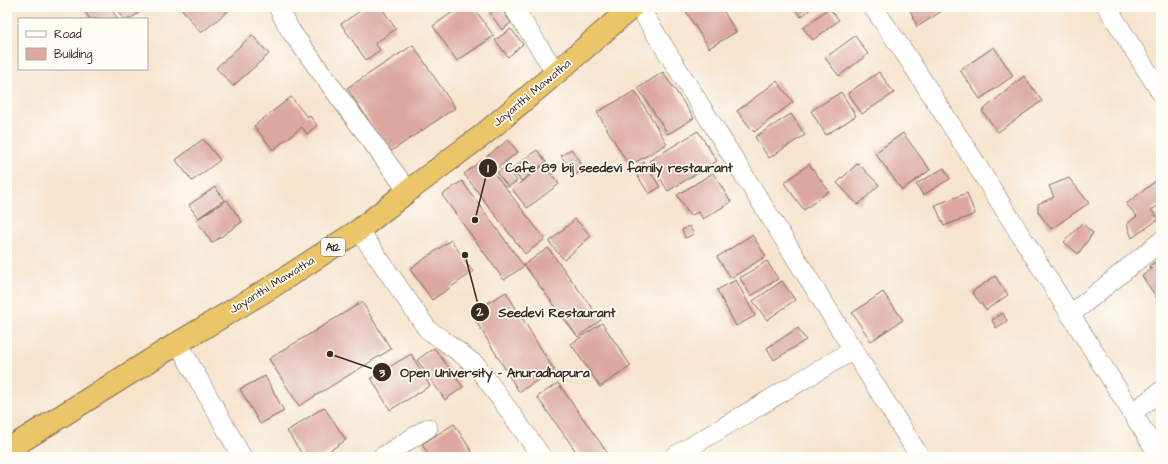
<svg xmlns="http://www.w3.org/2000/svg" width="1168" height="464" viewBox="0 0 1168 464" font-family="'Architects Daughter',sans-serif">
<rect width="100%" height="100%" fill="#fdfcf7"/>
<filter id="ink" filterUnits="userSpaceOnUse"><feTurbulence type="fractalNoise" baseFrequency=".025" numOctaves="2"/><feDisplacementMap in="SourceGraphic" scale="8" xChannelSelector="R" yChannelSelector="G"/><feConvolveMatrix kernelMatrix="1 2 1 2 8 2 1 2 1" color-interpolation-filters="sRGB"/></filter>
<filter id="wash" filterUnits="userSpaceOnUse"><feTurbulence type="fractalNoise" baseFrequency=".012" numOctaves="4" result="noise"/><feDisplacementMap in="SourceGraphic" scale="16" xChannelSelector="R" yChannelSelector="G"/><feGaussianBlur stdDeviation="0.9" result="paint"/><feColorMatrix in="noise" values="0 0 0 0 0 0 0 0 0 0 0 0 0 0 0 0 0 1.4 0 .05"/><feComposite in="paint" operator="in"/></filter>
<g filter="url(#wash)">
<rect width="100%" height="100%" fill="#f6e4cd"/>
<g id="blocks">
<g fill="#dba79f">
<polygon points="82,7 109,7 118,19 90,19"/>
<polygon points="116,7 147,7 130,19 124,19"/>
<polygon points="183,7 233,7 201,33 181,8"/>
<polygon points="366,7 381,7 396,29 375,43 380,50 366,60 341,24"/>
<polygon points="460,7 473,7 494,36 457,61 433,26"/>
<polygon points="500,7 511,23 502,30 490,13"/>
<polygon points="683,7 721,7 736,32 709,48"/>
<polygon points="793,7 813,7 801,17"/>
<polygon points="909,7 948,7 917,27"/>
<polygon points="829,8 839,20 813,40 803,28"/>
<polygon points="511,29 523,44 508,57 495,40"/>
<polygon points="252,35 269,54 233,86 216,68"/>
<polygon points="855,36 868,54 839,76 825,58"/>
<polygon points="413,45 455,108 390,152 347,88"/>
<polygon points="994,47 1013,76 980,99 960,70"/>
<polygon points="663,72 694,118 668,134 638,88"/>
<polygon points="879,72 894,93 862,114 848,93"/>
<polygon points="1024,76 1042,101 998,132 982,111"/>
<polygon points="777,81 793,102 754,132 737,111"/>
<polygon points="635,91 667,144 629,166 597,112"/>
<polygon points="841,92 856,116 826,135 811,111"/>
<polygon points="291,97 307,117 309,115 317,125 307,134 302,127 273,150 254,126"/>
<polygon points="791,114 805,135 769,158 755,137"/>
<polygon points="698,131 717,161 668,191 649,161"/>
<polygon points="903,133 930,170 902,190 875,153"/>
<polygon points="203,139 220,160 192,181 176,160"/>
<polygon points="508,140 518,152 496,169 486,157"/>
<polygon points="571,149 585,169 575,175 561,156"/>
<polygon points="537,150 546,162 521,181 512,169"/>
<polygon points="483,159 545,239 525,254 464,174"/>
<polygon points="644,162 660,187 649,194 633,169"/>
<polygon points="858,163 879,185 858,205 837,183"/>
<polygon points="809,164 829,191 804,210 784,183"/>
<polygon points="544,165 559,184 527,208 512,189"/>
<polygon points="506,166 517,181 508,187 497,173"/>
<polygon points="944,168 950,179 923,195 916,184"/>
<polygon points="713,173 731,202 703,219 698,212 690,216 677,195"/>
<polygon points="1161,177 1161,204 1151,210 1159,219 1132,238 1127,224 1137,216 1126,204"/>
<polygon points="1069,178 1089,203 1051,229 1038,212 1038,204 1054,197 1049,186"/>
<polygon points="462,181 524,266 504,280 442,195"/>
<polygon points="215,187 224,200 198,218 189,205"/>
<polygon points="967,193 975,214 944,226 935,205"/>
<polygon points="227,200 242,222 212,243 196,220"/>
<polygon points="575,219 591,236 564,260 549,242"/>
<polygon points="1082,223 1093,233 1078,254 1064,242"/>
<polygon points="689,226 694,234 685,238 682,230"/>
<polygon points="752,235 766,256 731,278 717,257"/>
<polygon points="451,240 473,272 432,300 410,269"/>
<polygon points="548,248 601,320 578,337 524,265"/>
<polygon points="1161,258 1161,304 1142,276 1152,269 1149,266"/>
<polygon points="767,261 778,279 751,296 740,278"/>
<polygon points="995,276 1008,295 986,310 972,292"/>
<polygon points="736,280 755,316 736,326 717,290"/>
<polygon points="782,281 795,300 767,320 753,301"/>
<polygon points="506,292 554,370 519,392 471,313"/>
<polygon points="883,292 903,320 871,341 852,313"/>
<polygon points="362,302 391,349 299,406 269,359"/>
<polygon points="1003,313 1007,321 996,328 992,320"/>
<polygon points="602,323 631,366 600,387 571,344"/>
<polygon points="798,328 806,340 774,360 767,348"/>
<polygon points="434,348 463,387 445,400 417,360"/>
<polygon points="411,354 430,386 390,410 371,378"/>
<polygon points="265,376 284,411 260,424 240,389"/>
<polygon points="558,383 609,455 607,457 580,457 537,397"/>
<polygon points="324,407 346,440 320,457 304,457 287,431"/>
<polygon points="454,424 474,455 472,457 430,457 422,444"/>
</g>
</g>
</g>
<g filter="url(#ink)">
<use href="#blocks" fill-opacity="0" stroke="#7c6b5b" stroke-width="1"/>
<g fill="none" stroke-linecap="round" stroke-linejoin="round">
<defs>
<g id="minor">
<polyline points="278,7 290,30 408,191"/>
<polyline points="513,7 556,73"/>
<polyline points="639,7 920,457"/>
<polyline points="873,7 906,55 971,156 1160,457"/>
<polyline points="1107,7 1161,93"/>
<polyline points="359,230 428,330 443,340 477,366 542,457"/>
<polyline points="1070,315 1161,241"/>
<polyline points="178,343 242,457"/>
<polyline points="1132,413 1161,391"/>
<polyline points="382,457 428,428"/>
<polyline points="673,457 853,350"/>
</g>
<polyline id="highway" points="7,450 178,343 270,288 359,230 408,191 484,134 556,73 632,7"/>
</defs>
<use href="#minor" stroke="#7c6b5b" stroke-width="20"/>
<use href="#highway" stroke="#7c6b5b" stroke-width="24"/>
<use href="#minor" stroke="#fff" stroke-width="19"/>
<use href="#highway" stroke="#ebc669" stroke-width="22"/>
</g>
</g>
<g text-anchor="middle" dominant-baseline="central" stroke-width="3.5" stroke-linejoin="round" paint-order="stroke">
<rect fill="#fdfcf7" stroke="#75695f" stroke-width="1" x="321" y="238" width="24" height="18" rx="3"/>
<g font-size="11" font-weight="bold" fill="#3b2a1e">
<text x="333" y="247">A12</text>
</g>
<g font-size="12" fill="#3b2a1e" stroke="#fdfcf7">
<text transform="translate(532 93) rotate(-40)">Jayanthi Mawatha</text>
<text transform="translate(272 285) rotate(-32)">Jayanthi Mawatha</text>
</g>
</g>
<path fill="none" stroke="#3b2a1e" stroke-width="1.5" d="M475 220L488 168M465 255L480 312M330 354L382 372"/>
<g fill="#3b2a1e" stroke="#fdfcf7" stroke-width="1.5">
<circle cx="475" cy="220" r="4"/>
<circle cx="465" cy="255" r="4"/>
<circle cx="330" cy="354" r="4"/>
<circle cx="488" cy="168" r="10"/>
<circle cx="480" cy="312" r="10"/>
<circle cx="382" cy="372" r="10"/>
</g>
<g font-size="12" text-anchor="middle" font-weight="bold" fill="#fff">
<text x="488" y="172">1</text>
<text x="480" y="316">2</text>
<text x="382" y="377">3</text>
</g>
<g font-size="13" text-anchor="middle" font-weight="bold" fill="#3b2a1e" stroke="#fdfcf7" stroke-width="3.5" stroke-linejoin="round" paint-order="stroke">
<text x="619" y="172">Cafe 89 bij seedevi family restaurant</text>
<text x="557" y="317">Seedevi Restaurant</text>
<text x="495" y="377">Open University - Anuradhapura</text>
</g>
<rect width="1168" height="464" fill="none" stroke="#fdfcf7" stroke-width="24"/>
<rect x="18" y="18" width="130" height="52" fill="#fdfcf7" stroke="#afa8a0"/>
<rect x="26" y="31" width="20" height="6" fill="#ffffff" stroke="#afa8a0"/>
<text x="54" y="38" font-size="12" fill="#3b2a1e">Road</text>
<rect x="26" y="48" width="20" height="12" fill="#dba79f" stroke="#afa8a0"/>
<text x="54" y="58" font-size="12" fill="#3b2a1e">Building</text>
</svg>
